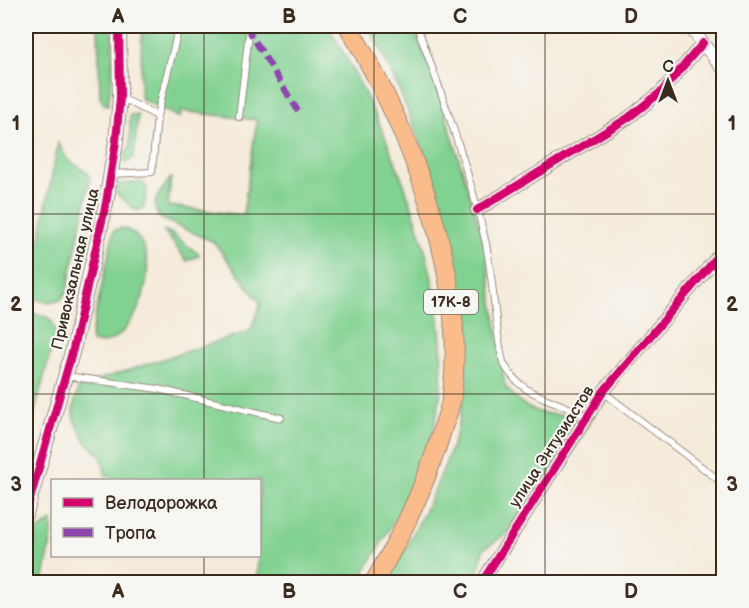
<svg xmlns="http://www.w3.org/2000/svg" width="749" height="608" viewBox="0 0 749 608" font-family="'Balsamiq Sans',sans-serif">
<rect width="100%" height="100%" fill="#f6f6f2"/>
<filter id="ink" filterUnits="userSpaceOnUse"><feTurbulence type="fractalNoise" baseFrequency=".0167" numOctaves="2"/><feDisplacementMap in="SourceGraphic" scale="12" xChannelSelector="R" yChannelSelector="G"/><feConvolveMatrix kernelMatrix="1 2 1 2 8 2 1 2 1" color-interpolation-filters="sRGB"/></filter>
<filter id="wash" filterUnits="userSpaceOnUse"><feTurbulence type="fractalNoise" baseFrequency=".008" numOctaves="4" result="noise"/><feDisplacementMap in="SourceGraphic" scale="24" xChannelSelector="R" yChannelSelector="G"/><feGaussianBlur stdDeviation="1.35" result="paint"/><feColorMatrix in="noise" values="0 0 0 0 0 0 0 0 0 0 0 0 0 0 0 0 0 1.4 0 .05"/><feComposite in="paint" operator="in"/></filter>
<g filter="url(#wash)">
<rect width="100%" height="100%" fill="#f5ebdb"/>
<g fill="#81d191" stroke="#5e7e58" stroke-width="1.5">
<polygon points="98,26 112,26 113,68 108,105 104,104 100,97"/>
<path d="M142,26h186c59,100 125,252 112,370 -7,63 -49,133 -82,186h-101l3,-102h-140l-14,-4 -5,-20 -14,-13 -13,-23 -1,-11 6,-23 171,-55 11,-27 -47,-62 -54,-24c-13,-17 3,-27 11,-41l-3,29 75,9 14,-95 -76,-9 -1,7 -37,-18 -3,-4z"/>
<path d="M368,26h44l23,53 50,166 20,141c27,36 48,27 89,29 -29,47 -59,107 -110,133l-9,34h-89c28,-47 55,-98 71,-152 32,-110 -35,-307 -89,-404z"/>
<polygon points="130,115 138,115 134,157 125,164 124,153 130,148"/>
<polygon points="58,143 67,159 88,173 90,181 67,291 61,300 49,303 29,297"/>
<polygon points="143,182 147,189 144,208 136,211 116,193 118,184"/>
<path d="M123,228c52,17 11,128 -31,114l-1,-6 23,-106z"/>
<polygon points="164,231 171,233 200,255 187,261"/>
<path d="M27,313c18,2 24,1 29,19l-30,112z"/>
<polygon points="52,521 52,537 43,582 26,582 37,531"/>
</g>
</g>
<g filter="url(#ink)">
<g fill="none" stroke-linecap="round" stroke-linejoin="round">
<defs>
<g id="service">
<path d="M417,26c26,71 52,143 69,218 8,39 8,79 17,118 19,38 52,35 85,56"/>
<polyline points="157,116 179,26"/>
<polyline points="239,117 249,33 246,26"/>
<polyline points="111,174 152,172 157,116 120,97"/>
<polyline points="66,376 158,389 281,418"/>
<polyline points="603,392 724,484"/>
</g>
<g id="minor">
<polyline points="689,26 724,70"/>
<polyline points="477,210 628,118 661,92 703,43"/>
<polyline points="482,582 603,392 724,249"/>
</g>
<polyline id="tertiary" points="26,513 73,349 106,203 116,141 120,97 119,26"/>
<path id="primary" d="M348,26c61,103 120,247 104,369 -1,13 -8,27 -11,39 -16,53 -39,101 -67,148"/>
</defs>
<use href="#service" stroke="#988a7c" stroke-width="8"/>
<use href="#minor" stroke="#988a7c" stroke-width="14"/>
<use href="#tertiary" stroke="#988a7c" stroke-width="16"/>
<use href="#primary" stroke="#988a7c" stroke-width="20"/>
<use href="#service" stroke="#fff" stroke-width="6"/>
<use href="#minor" stroke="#fff" stroke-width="12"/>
<use href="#tertiary" stroke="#fff" stroke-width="14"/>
<use href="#primary" stroke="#fabc8b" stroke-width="18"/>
<polyline stroke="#8e44ad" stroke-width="6" stroke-dasharray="12 6" stroke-linecap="butt" points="246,26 298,111"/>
<defs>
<g id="cycleway">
<polyline points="477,210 628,118 661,92 703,43"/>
<polyline points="26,513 73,349 106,203 116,141 120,97 119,26"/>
<polyline points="482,582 603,392 724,249"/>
</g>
</defs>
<use href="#cycleway" stroke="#f6f6f2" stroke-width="11"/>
<use href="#cycleway" stroke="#d6006c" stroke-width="8"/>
</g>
</g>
<path fill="none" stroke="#3b2a1e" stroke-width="1.5" stroke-opacity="0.55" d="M204,26v454M374,26v556M545,26v556M26,214h698M26,394h698M204,556v26"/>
<g text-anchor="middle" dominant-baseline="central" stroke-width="4.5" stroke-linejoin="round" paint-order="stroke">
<rect fill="#f6f6f2" stroke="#73675e" stroke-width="1.5" x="424" y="290" width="54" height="24" rx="4.5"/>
<g font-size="15" font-weight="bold" fill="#3b2a1e">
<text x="451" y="302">17К-8</text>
</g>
<g font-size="16" fill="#3b2a1e" stroke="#f6f6f2">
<text transform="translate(76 269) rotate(-77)">Привокзальная улица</text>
<text transform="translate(552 447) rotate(-57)">улица Энтузиастов</text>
</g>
</g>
<rect width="749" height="608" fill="none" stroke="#f6f6f2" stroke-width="66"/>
<rect x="51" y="479" width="210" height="78" fill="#f6f6f2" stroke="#aba49d" stroke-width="1.5"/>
<rect x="63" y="498" width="30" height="9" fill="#d6006c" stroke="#aba49d" stroke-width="1.5"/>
<text x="105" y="509" font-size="18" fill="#3b2a1e">Велодорожка</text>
<rect x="63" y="528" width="30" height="9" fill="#8e44ad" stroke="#aba49d" stroke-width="1.5"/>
<text x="105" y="539" font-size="18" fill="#3b2a1e">Тропа</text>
<g transform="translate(668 81)" stroke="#f6f6f2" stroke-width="4.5" paint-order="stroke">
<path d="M0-4.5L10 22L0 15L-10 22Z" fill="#3b2a1e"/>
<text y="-9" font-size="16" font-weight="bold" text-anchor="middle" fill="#3b2a1e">С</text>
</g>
<rect x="33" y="33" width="683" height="542" fill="none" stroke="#3b2a1e" stroke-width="2"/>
<g font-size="20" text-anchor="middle" font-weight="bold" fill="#3b2a1e">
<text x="118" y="23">A</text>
<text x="289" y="23">B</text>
<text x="460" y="23">C</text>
<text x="631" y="23">D</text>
<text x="16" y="130">1</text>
<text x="732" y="130">1</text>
<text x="16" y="311">2</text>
<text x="732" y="311">2</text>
<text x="16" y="491">3</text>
<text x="732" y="491">3</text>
<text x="118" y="598">A</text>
<text x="289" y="598">B</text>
<text x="460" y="598">C</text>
<text x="631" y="598">D</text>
</g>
</svg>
